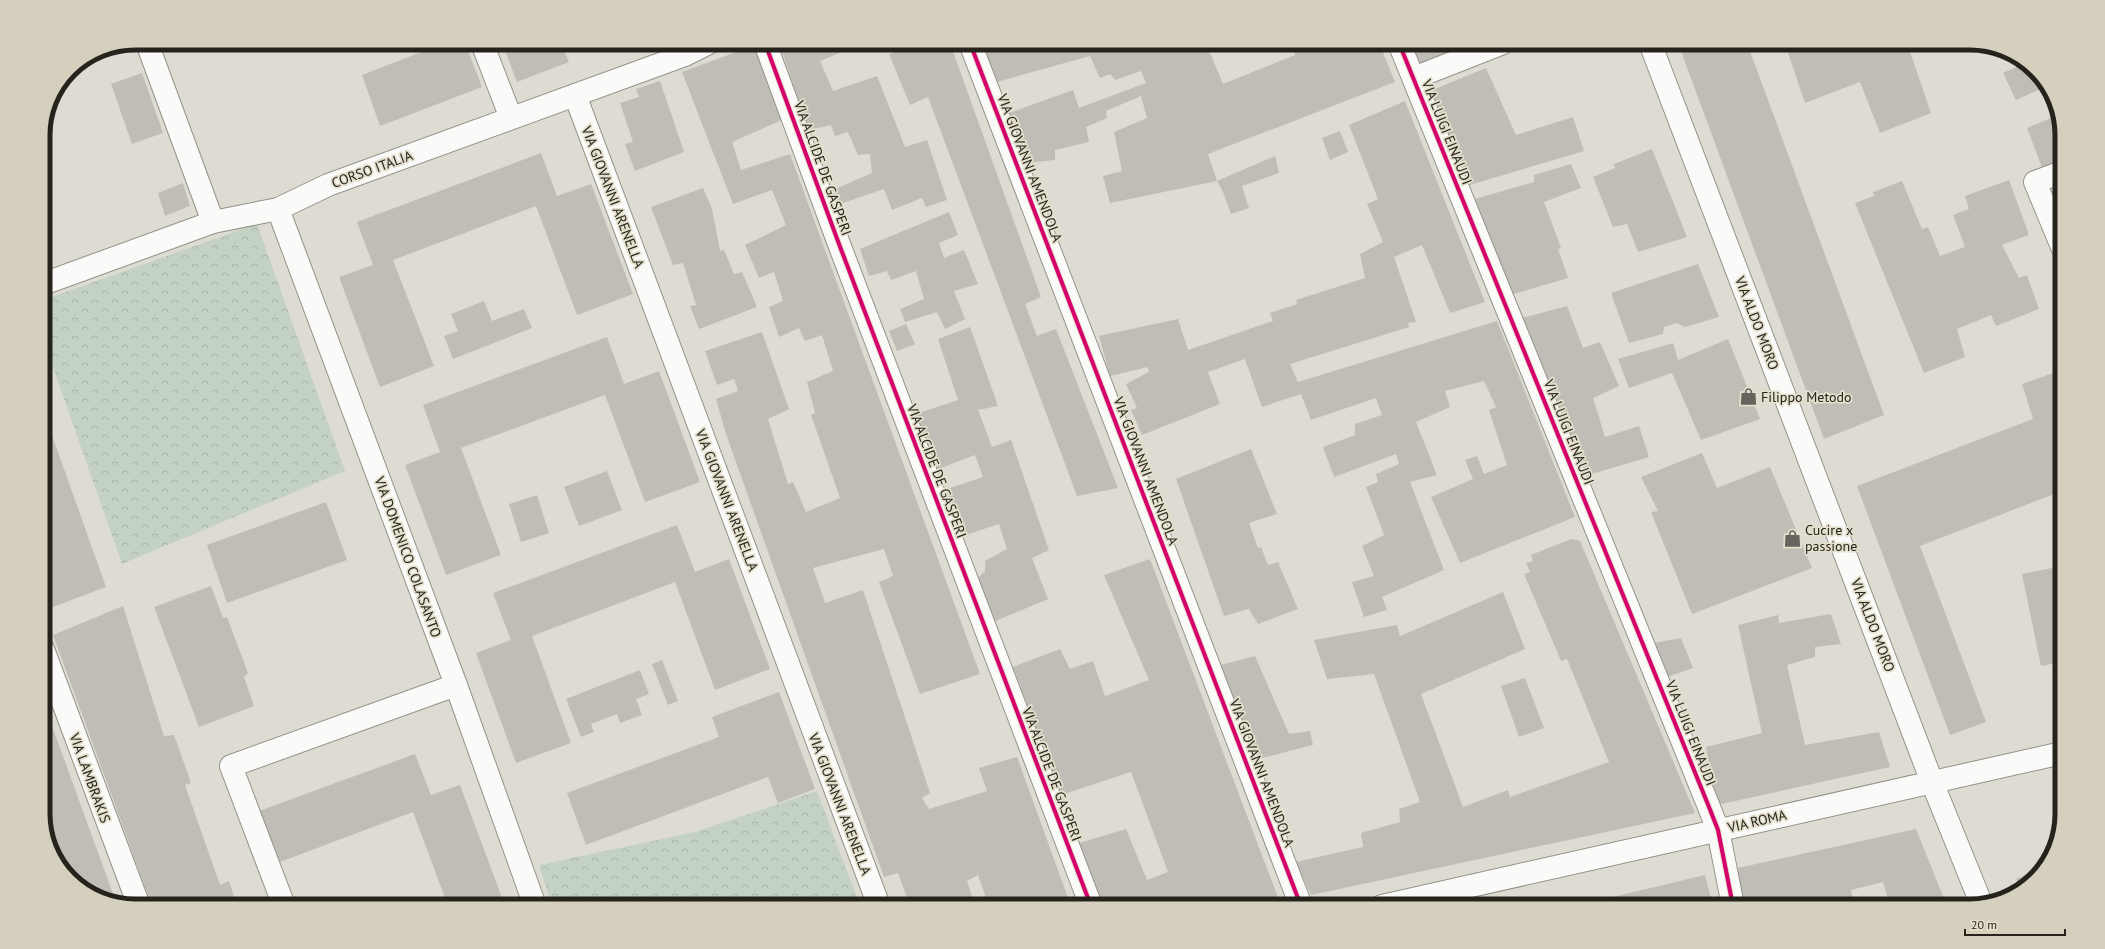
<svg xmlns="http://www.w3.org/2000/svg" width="2105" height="949" viewBox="0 0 2105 949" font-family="'PT Sans',sans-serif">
<defs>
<pattern id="park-crowns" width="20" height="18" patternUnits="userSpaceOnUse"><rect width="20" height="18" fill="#c4d2c3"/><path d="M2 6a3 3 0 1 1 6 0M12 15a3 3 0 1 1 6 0" fill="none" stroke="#a8b4a7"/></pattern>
</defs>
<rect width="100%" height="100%" fill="#dedcd2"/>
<g fill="url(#park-crowns)">
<polygon points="257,224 345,471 122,564 43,339 43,300"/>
<polygon points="817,791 860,906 552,906 539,865 695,832"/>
</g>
<g fill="#bfbdb5">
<polygon points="427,43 465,43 482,87 380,126 362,75 429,49"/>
<polygon points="502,43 561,43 569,62 517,82"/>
<polygon points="779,43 864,43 820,61 833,91 877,76 905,147 927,140 947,200 926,207 922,198 892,210 884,189 837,205 833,190 872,173 870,154 858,155 848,132 835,136 831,125 809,130"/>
<polygon points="892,43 950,43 1041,297 1025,304 1037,336 1056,329 1118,488 1077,496 928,97 910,105 889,54 896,51"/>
<polygon points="977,43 1206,43 1223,84 1295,55 1290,43 1308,43 1310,47 1322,43 1379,43 1395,82 1208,154 1217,181 1110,203 1103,176 1122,171 1114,132 1147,118 1141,96 1106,111 1107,118 1086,127 1089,142 1055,150 1055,160 1026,163 1009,113 1073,90 1079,108 1146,83 1141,71 1115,80 1110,74 1100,78 1090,56 993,83"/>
<polygon points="1405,43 1472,43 1415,67"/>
<polygon points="1678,43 1747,43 1884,415 1824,439"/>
<polygon points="1788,43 1907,43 1931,113 1880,133 1860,82 1805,103 1785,44"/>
<polygon points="755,45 782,120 732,142 741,170 790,154 980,674 920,694 879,582 893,576 884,549 813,568 825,603 863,590 930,793 922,798 929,809 987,791 979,768 1017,757 1071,906 989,906 978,875 967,881 975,906 910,906 898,873 884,877 726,434 716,399 738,391 734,379 717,385 705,351 762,332 789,409 768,419 788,484 793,482 806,512 840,498 811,415 815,413 807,382 833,371 822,335 805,341 799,328 779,337 769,307 783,301 774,272 759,278 745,245 786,225 772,190 733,204 682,72"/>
<polygon points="2023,64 2047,86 2016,100 2003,73"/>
<polygon points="1486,68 1516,135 1573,117 1584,151 1463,187 1425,93"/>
<polygon points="142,73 163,133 132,144 111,84"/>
<polygon points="660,81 684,152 635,171 625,144 633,142 620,103 639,97 636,89"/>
<polygon points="2050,93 2062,129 2062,163 2043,170 2027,128 2053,117 2046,94"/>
<polygon points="1405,101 1485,302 1450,313 1422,245 1394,257 1416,322 1408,323 1409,327 1290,364 1298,382 1497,321 1575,517 1460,563 1431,497 1473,479 1465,460 1477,456 1484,474 1507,465 1489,410 1496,407 1484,381 1445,391 1450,407 1416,422 1437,475 1410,482 1444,570 1382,597 1387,610 1364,617 1352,582 1374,576 1362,546 1384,535 1366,487 1378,482 1376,474 1399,464 1396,454 1334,477 1323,447 1355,435 1355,424 1382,415 1376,398 1311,420 1301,394 1262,407 1245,359 1208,372 1220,404 1142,435 1131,410 1137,408 1126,384 1149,372 1148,367 1110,376 1099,336 1178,319 1188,350 1273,321 1270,313 1297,304 1296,300 1365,278 1360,254 1383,242 1367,204 1378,199 1349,125"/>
<polygon points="1340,131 1348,152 1330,160 1322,138"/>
<polygon points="1652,149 1687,237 1638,252 1627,224 1613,227 1593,177 1615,168 1614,164"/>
<polygon points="541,153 557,196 591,184 633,294 577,315 536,206 393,260 434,366 380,387 339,277 373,265 357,222"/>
<polygon points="1275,156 1279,173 1242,186 1249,208 1231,214 1223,192 1217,181"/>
<polygon points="1571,164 1581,188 1544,202 1561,248 1558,249 1568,278 1507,296 1468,201 1534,182 1534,175"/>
<polygon points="2009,180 2029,235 2002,245 2019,278 2027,275 2039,309 1996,326 1991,315 1957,329 1965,357 1924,373 1855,203 1874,196 1873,192 1902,181 1922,229 1928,227 1940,256 1965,247 1953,215 1969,209 1965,196"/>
<polygon points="183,183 190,206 165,216 158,193"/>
<polygon points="2062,187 2062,220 2050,192"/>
<polygon points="703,188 712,209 720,251 724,250 734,274 742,272 757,307 699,329 690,306 696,305 683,263 673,265 651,207"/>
<polygon points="949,212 958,235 939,243 944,258 964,250 978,284 954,291 965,319 945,329 937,312 905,322 900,309 924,299 916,271 891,280 887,271 869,276 860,249"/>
<polygon points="1698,264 1719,317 1685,327 1677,323 1664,327 1663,334 1629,343 1611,293"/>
<polygon points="484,301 492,321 524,309 532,328 453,359 444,336 458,331 451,314"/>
<polygon points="1567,306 1583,348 1600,342 1619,386 1593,398 1605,437 1639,426 1649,457 1585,476 1522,318"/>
<polygon points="906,324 915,344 897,351 889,331"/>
<polygon points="970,327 998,406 978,410 992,447 1011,440 1049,550 1032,558 1048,599 993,622 977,579 985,571 985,561 1007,549 999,524 960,537 944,490 983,477 975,455 936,470 916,414 958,400 938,339"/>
<polygon points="607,337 624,384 659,371 700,482 645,502 605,395 461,448 501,555 446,575 405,465 440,452 423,405"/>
<polygon points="1728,339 1760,419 1701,440 1672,373 1629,388 1618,359 1673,343 1678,360"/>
<polygon points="2062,370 2062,491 1920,546 1986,722 1950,735 1857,486 2033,419 2022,384"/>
<polygon points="43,410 106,587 45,610 43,606"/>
<polygon points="1251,449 1277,514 1249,523 1258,548 1261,547 1268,565 1278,562 1298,609 1258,624 1249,609 1224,616 1176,479"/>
<polygon points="1702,453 1717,488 1770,467 1812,568 1692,614 1651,512 1658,511 1641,477"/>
<polygon points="607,471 622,510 579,526 564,487"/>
<polygon points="537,495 549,533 521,542 509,504"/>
<polygon points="326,502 347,560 227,603 207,545"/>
<polygon points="677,525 695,572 729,559 770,669 715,690 675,582 532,636 571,743 516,763 476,653 511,640 493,593"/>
<polygon points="1571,539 1580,541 1695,813 1311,895 1296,862 1363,847 1361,833 1400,822 1399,809 1420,802 1374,674 1327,679 1314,640 1397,625 1400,636 1503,592 1525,649 1421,694 1463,807 1508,790 1510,797 1609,762 1567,659 1561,661 1524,574 1530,572 1526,563 1533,561 1531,555"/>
<polygon points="1150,559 1280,903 1268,906 1097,906 1076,844 1126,829 1147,880 1168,872 1131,772 1061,795 1013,667 1060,649 1070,669 1093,661 1105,696 1149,680 1104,575"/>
<polygon points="2062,566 2062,662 2041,666 2022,574"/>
<polygon points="211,586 223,618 227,617 248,673 244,677 254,706 199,727 154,607"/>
<polygon points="123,606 164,736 174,735 191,783 185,785 220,885 229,881 237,906 152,906 53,635"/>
<polygon points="1831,614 1841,644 1815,647 1815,657 1787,665 1805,745 1879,732 1890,767 1717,805 1706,747 1762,733 1738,625 1778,615 1779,623"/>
<polygon points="1681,638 1693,668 1667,677 1654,643"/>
<polygon points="1255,656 1289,734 1310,731 1313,745 1254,760 1217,666"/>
<polygon points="662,660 678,701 668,705 652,664"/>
<polygon points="640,670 649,694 636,699 642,715 620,723 617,714 591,724 594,732 581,737 566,699"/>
<polygon points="1525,678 1544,728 1519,737 1501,686"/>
<polygon points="779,692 815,789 778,803 768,777 586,845 567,793 719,737 712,717"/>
<polygon points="43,701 116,902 100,899 59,865 43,820"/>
<polygon points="415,754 431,795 460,785 505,906 448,906 413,812 280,862 259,811"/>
<polygon points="1916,829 1947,906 1890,906 1883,882 1851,890 1854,906 1794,906 1791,898 1740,906 1733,869"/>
<polygon points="2038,870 2021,890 2016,879"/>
<polygon points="1705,875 1713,906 1579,906 1579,905"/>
</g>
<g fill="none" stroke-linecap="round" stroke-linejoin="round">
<defs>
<g id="street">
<polyline points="147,43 213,222"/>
<polyline points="482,43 511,118"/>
<polyline points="765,43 839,244 1091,906"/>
<polyline points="970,43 1301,906"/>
<polyline points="1399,43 1709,807 1718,830 1733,906"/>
<polyline points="1414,78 1503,43"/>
<polyline points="575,95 879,906"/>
<polyline points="2062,172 2035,182 2062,247"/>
<polyline points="278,209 456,685 535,906"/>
<polyline points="43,284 213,222 278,209 328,185 685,55 709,43"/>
<polyline points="43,649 139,906"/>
<polyline points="284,906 231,766 456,685"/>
<polyline points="1382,906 2062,753"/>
</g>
<polyline id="secondary" points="1650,43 1932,782 1981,903"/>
</defs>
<use href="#street" stroke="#93928a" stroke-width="24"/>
<use href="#secondary" stroke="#93928a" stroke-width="24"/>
<use href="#street" stroke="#fafaf8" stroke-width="22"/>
<use href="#secondary" stroke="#fafaf8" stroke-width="22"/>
<defs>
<g id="cycleway">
<polyline points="765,43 839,244 1091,906"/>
<polyline points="970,43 1301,906"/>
<polyline points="1399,43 1709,807 1718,830 1733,906"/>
</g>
</defs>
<use href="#cycleway" stroke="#e4dfcc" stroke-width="6"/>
<use href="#cycleway" stroke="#d6006c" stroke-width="4"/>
</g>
<defs>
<symbol id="shop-bare" viewBox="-9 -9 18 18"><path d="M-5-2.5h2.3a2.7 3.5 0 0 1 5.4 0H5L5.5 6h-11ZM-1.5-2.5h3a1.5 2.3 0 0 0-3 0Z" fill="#66645c" stroke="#e4dfcc" stroke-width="2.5" paint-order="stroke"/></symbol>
</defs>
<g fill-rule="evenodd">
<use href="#shop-bare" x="1736" y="384" width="25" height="25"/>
<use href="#shop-bare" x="1780" y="526" width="25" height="25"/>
</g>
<g text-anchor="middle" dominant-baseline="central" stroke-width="3.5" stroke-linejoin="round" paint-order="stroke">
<g font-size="14" fill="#25231c" stroke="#e4dfcc">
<text transform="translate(1447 132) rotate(68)">VIA LUIGI EINAUDI</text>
<text transform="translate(823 168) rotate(70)">VIA ALCIDE DE GASPERI</text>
<text transform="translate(1030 168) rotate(69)">VIA GIOVANNI AMENDOLA</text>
<text transform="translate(372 169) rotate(-20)">CORSO ITALIA</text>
<text transform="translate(613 197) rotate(69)">VIA GIOVANNI ARENELLA</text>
<text transform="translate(1757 323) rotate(69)">VIA ALDO MORO</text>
<text transform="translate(1569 432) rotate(68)">VIA LUIGI EINAUDI</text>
<text transform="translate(937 471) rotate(69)">VIA ALCIDE DE GASPERI</text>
<text transform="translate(1146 471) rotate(69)">VIA GIOVANNI AMENDOLA</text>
<text transform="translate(727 500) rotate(69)">VIA GIOVANNI ARENELLA</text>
<text transform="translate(408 557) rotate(70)">VIA DOMENICO COLASANTO</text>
<text transform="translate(1873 625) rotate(69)">VIA ALDO MORO</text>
<text transform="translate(1691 733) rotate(68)">VIA LUIGI EINAUDI</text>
<text transform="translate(1262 773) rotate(69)">VIA GIOVANNI AMENDOLA</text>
<text transform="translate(1052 774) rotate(69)">VIA ALCIDE DE GASPERI</text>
<text transform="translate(90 778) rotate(70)">VIA LAMBRAKIS</text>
<text transform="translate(840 804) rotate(69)">VIA GIOVANNI ARENELLA</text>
<text transform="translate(1757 821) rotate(-13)">VIA ROMA</text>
</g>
<g font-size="14" fill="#25231c" stroke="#e4dfcc" text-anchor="start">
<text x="1761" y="397">Filippo Metodo</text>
<text x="1805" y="530">Cucire x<tspan x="1805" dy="16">passione</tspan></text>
</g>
</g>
<path d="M0 0H2105V949H0ZM135 50H1970A85 85 0 0 1 2055 135V814A85 85 0 0 1 1970 899H135A85 85 0 0 1 50 814V135A85 85 0 0 1 135 50Z" fill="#d5d0be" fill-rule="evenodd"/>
<path fill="none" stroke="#25231c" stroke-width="5" d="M135 50H1970A85 85 0 0 1 2055 135V814A85 85 0 0 1 1970 899H135A85 85 0 0 1 50 814V135A85 85 0 0 1 135 50Z"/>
<path d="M1965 929v6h100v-6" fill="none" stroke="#25231c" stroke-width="2"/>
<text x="1971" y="929" font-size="12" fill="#25231c" stroke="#e4dfcc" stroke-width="3" paint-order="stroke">20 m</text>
</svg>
